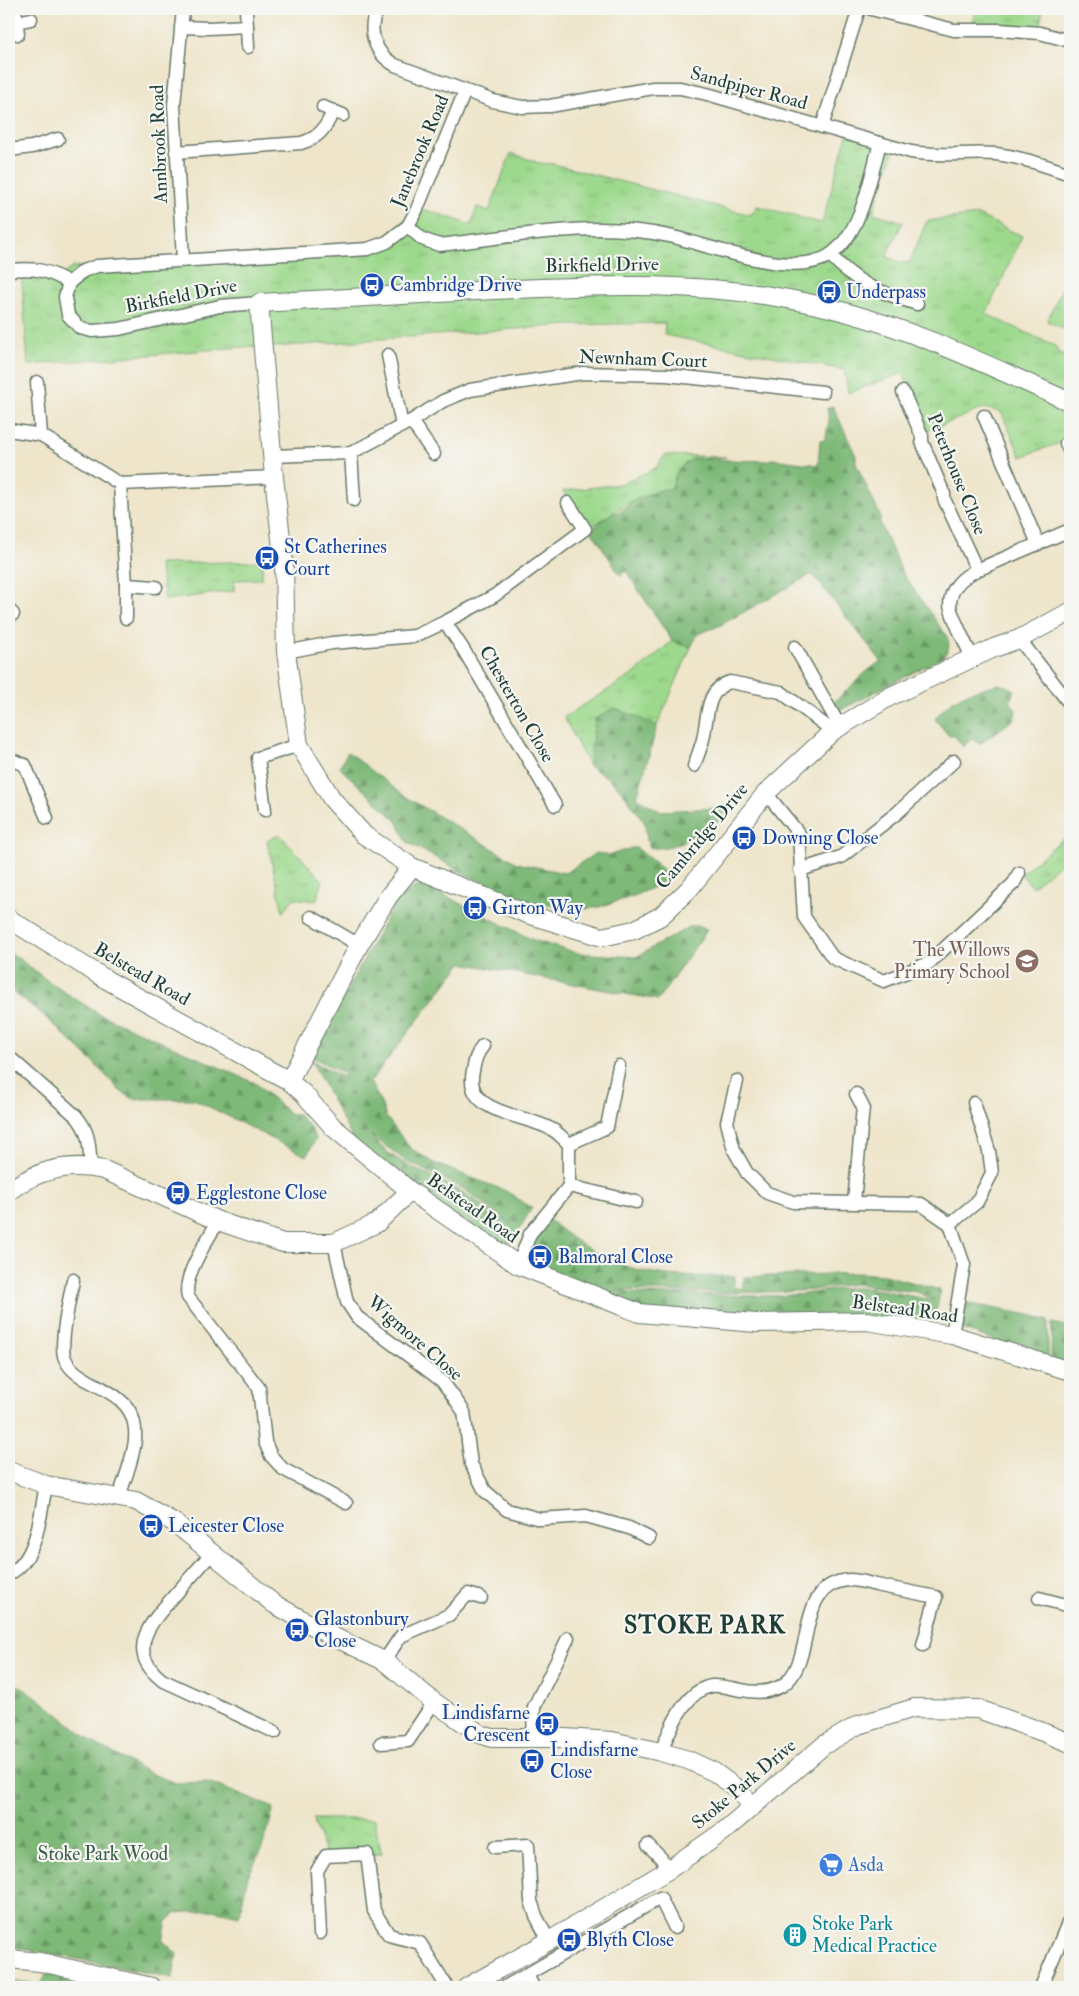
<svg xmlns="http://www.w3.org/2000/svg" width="1079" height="1996" viewBox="0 0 1079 1996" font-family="'IM FELL Double Pica',serif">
<defs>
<pattern id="grass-tufts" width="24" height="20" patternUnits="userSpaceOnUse" patternTransform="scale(1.25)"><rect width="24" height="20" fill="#9dd98d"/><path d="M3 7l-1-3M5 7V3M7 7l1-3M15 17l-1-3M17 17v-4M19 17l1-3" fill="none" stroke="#87bb7a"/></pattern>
<pattern id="forest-firs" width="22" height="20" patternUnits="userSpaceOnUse" patternTransform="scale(1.25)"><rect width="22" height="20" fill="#7eb978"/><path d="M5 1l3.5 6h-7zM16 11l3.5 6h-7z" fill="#679863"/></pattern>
</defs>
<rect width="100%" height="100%" fill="#f6f6f2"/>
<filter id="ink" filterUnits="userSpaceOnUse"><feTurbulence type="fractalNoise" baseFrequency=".02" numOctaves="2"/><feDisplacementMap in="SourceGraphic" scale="10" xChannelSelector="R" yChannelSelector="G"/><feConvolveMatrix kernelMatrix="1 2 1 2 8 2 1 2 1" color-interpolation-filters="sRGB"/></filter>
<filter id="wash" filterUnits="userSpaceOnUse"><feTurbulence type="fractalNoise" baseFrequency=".0096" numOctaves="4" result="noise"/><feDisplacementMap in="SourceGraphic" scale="20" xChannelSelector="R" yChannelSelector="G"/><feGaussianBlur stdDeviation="1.12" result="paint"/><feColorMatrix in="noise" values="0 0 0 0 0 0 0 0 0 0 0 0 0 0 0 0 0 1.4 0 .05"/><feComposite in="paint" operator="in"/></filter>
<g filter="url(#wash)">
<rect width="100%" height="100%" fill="#eee5ca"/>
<g fill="url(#grass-tufts)" stroke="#5e8b60">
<polygon points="974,9 1043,9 1040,27 974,23"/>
<polygon points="847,134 895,147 873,213 903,222 886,256 899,262 909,263 927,221 978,215 1022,236 986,314 1055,346 1059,353 1070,359 1070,444 1065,441 1021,457 1001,412 984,408 928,431 903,373 848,393 844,370 664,335 665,323 569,325 274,347 255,346 28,365 21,269 59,277 73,267 375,247 417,209 433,212 471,225 477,207 489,211 511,153 539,163 553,164 751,215 757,206 822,223"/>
<polygon points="1069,274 1070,275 1070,332 1047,321"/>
<path d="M665,455l61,2c-32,3 -45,-2 -54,32l-40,12 -45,28 -24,-38 57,-7 36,-16z"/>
<polygon points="264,561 261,579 234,580 234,591 165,600 159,564"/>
<polygon points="672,641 691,647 657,726 615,708 596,719 589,766 564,717 634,674"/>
<polygon points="279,834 323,881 316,901 294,898 283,912 267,841"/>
<polygon points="1064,838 1070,846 1070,855 1032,887 1021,874"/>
<polygon points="313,1819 374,1819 382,1854 326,1856"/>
<polygon points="9,1982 28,1982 44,1987 9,1987"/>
</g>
<g fill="url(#forest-firs)" stroke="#4e7b56" fill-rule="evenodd">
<path d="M833,406l23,50v8l24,51v9l23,50 43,61c5,10 3,14 -3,22l-114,59 -2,-7 39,-37 15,-11 -69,-87 -93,52 -21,8 -7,13 -19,-6 -46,-70 -6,4 -29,-45 -3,2 22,-18 11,-2 11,-11 31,-12h9c2,-14 7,-24 21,-30l73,2 6,-2 46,6 2,-25h5l4,-19 -2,-13z"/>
<path d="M999,684l8,2 8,5 -5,10 6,10 -2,8 -34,25 -8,-5 -9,8 -9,-12 -5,1 -14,-17c16,-23 38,-29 64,-35z"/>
<path d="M615,708l42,18 -20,72 23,13 70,-4 -10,14c-11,2 -15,7 -24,13 -12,9 -34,17 -48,13l-3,-24 -21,-29 -16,-16 -19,-12 6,-47z"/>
<polygon points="348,752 403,795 517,863 565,873 596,853 610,855 632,848 637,848 671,876 656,886 631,897 599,907 575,910 536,903 471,877 407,842 397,821 339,767"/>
<path d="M422,886l12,4 99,50 44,13 59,4 55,-31h6l10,4 -49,70 -196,-37 -92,119 11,21 5,14 24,31 26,16 70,27 26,17 -20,33 -8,3 -14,2 -129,-91 -50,-95 33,18 -1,-5 -33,-17 82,-148c9,-12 15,-20 30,-22zM371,1135l36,27 54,25 51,37c-18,-9 -34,-23 -52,-33 -32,-19 -64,-24 -89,-56z"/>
<polygon points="9,951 52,984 99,1014 255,1083 289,1113 298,1115 309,1126 316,1139 306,1156 194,1099 134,1099 120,1091 94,1063 41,1013 9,989"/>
<path d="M545,1216c29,27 69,51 108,57 27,5 55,3 82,3l-2,11 9,2 2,-12 113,-4 27,2 56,15c-2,13 -2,25 -14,32l-270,-3 -124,-48 -5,-15zM854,1284l63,8 18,8c-26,-3 -53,-12 -79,-12 -22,0 -44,6 -65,7 -36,2 -71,0 -107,-1 -23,0 -45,2 -68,-4l105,3 51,-1 40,-2z"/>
<polygon points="956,1301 1034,1316 1048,1321 1048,1359 956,1327"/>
<polygon points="1052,1323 1070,1327 1070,1371 1051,1361"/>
<polygon points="9,1680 38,1698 91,1741 149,1773 176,1783 208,1782 274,1808 263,1846 248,1876 239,1916 213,1910 177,1913 167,1921 163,1941 177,1954 173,1978 21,1948 9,1948"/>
<polygon points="47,1972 117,1987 52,1987 41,1984"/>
</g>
</g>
<g filter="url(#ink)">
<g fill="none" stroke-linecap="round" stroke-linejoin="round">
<defs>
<g id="street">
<polyline points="15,9 18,34"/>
<polyline points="183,9 174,105 183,259"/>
<polyline points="246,9 248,47"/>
<path d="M377,9c-10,22 -3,44 18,56l98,36 29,6 28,-1 103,-18h27l27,6 204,58c30,5 56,0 85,2 25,3 50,12 74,20"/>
<polyline points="871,9 954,30 998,30 1040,33 1070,41"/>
<polyline points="17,22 31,19"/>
<polyline points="181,27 209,28 247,26"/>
<polyline points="323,107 343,115"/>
<polyline points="822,127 859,9"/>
<polyline points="9,150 32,147 58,139"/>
<path d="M176,152l125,-9c18,-5 25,-15 32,-32"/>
<polyline points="408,226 417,209 465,91"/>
<path d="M830,255c30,31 47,36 87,49"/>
<path d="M9,270c26,-2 38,-1 60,13l14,-12 14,-5 271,-17 19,-7 21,-16 14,13 17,6c76,-8 153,-26 230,-9 42,9 123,44 161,19 32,-22 40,-77 50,-112"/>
<polyline points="69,283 65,297 68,315 80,328 92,331 119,329 220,306 259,303"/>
<polyline points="388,355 402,426"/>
<polyline points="37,382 41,435"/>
<path d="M903,392l19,44v6l22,52v5l33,71c-13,6 -27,17 -27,35 0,7 18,44 23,54"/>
<polyline points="984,416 1038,544"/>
<polyline points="411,421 434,454"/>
<polyline points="9,430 41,435 120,484 274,477"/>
<polyline points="1066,443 1070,452"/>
<polyline points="351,453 354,500"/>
<polyline points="272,456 351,453 411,421 443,401 470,390 583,373 667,375 823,392"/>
<polyline points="120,484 126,585 126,618"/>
<polyline points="977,570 1070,530"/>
<polyline points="126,585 156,587"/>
<polyline points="9,610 13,614"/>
<polyline points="445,622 463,649 555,805"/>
<polyline points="1019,639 1070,704"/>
<polyline points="795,647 840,727"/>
<polyline points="286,652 332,643 415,636 445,622 494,596 585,529 568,503"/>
<polyline points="9,759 25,765 47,818"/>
<path d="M694,766c3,-9 7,-18 9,-27 5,-20 2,-50 27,-57l51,10 52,39"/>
<polyline points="766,793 799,834 804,917 833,958 884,981 929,963 1014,883 1019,873"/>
<polyline points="265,810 258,758 299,745"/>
<polyline points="800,870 841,857 897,813 954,761"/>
<polyline points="311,917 359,945"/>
<path d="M483,1046c-7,8 -8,15 -10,25 -10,43 52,43 78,58 7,3 12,10 18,15"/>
<path d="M9,1057l67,59c14,16 13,30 15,51"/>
<polyline points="737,1081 727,1122 734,1150 747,1173 767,1193 793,1202 921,1204 950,1224 964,1265 952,1335"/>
<polyline points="569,1186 636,1202"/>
<polyline points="854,1202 863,1107 856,1094"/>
<path d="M218,1221c-10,19 -36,55 -30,76l71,91 6,54 6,14 12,13 63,34"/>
<polyline points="950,1224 977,1202 992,1173 989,1151 974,1103"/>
<polyline points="334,1243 347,1302 357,1317 442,1381 453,1396 464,1412 471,1464 485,1491 507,1510 540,1519 586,1516 629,1528 649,1538"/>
<polyline points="518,1265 530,1234 569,1186 569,1144 607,1127 619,1066"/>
<path d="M73,1280c-3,18 -13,59 -9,76 4,12 13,18 23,24 11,6 24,12 33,20 30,25 8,67 -1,97"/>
<path d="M211,1554c-12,14 -24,27 -36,41 -24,27 -51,55 -13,85l113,52"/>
<path d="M9,1574c29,-14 31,-60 37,-89"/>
<polyline points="1039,1598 1070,1606"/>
<polyline points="384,1661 401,1636 449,1615 468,1594 481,1598"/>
<polyline points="533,1738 534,1707 568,1638"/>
<polyline points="381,1743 408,1741 434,1702"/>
<path d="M661,1752c8,-22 24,-62 51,-66 10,-1 21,3 30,4 14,3 28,3 41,-5 35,-25 10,-102 67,-105 8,0 18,3 26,5 20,4 40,8 60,12l-13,48"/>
<polyline points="648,1845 661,1858 668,1870"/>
<polyline points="495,1847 528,1845 531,1901 536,1916 549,1941"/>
<polyline points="320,1933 317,1871 326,1856 367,1854 374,1911 389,1935 420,1943 447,1987"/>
<polyline points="527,1974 533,1987"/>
<polyline points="505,1987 660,1898 675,1928"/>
<polyline points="1041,1987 1068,1923"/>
</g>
<g id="secondary">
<path d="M1070,402c-83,-37 -164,-77 -253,-97 -107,-25 -215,-20 -324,-15 -78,5 -156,9 -234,13l15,174 10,88 2,87 13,93 33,54 32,36 48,32 115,47 75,23 32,-7 27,-14 28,-27 77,-96 67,-62 56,-34 105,-49 25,-9 51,-27"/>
<polyline points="9,919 107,980 289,1081 303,1093 333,1127 410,1191 518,1265 639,1313 756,1323 867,1321 952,1335 1070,1371"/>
<polyline points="289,1081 359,945 388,897 412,867"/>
<path d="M9,1191c28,-21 60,-29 95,-21l114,51 65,22h51l43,-20 33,-32"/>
<polyline points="9,1471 46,1485 136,1501 175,1523 274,1604 326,1633 384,1661 434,1702 480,1734 492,1738 565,1738 612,1741 661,1752 688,1760 714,1772 736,1788 753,1806"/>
<polyline points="9,1959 40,1962 152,1987"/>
<polyline points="467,1987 549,1941 668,1870 724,1831 824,1745 858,1725 914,1708 978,1709 1040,1731 1070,1743"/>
</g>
</defs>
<use href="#street" stroke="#677868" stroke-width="15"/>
<use href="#secondary" stroke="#677868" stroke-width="20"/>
<use href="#street" stroke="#fff" stroke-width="12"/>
<use href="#secondary" stroke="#fff" stroke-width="18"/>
</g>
</g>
<defs>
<symbol id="bus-disc" viewBox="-11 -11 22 22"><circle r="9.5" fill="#1a4fb4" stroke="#f6f6f2"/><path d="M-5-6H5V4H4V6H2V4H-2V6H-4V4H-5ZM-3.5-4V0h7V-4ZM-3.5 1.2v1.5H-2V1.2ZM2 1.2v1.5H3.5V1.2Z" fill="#fff"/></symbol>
<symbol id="school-disc" viewBox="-11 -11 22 22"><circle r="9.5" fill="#8d6e63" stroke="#f6f6f2"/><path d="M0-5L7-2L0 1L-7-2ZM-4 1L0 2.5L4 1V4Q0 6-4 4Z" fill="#fff"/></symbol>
<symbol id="supermarket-disc" viewBox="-11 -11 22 22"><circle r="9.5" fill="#3f7fe0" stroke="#f6f6f2"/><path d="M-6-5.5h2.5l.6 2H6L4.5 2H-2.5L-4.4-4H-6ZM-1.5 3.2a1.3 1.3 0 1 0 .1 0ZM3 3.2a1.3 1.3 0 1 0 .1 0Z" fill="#fff"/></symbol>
<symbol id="building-disc" viewBox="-11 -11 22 22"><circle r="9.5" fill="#0f9aa8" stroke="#f6f6f2"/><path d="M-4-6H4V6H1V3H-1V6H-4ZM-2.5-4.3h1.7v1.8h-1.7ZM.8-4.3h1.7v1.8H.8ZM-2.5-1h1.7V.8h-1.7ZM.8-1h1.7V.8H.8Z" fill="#fff"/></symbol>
</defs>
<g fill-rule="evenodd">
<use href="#bus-disc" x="358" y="271" width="28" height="28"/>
<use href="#bus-disc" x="815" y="278" width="28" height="28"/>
<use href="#bus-disc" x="253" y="544" width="28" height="28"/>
<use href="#bus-disc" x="730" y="824" width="28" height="28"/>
<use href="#bus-disc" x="461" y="894" width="28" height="28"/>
<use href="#school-disc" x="1013" y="947" width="28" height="28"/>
<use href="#bus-disc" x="164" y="1179" width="28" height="28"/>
<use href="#bus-disc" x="526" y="1243" width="28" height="28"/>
<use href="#bus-disc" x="137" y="1512" width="28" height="28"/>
<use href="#bus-disc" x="283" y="1616" width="28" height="28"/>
<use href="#bus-disc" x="533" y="1710" width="28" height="28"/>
<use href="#bus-disc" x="518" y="1747" width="28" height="28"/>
<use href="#supermarket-disc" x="817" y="1851" width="28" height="28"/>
<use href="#building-disc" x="781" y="1921" width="28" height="28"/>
<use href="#bus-disc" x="555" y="1926" width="28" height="28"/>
</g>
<g text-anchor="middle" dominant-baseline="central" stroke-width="4.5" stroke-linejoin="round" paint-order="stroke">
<g font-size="19" fill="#1f3d34" stroke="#f6f6f2">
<text transform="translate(749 88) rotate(15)">Sandpiper Road</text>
<text transform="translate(159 144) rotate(-92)">Annbrook Road</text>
<text transform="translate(420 151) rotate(-67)">Janebrook Road</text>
<text transform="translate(602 265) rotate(-1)">Birkfield Drive</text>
<text transform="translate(181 296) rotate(-11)">Birkfield Drive</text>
<text transform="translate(643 359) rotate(2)">Newnham Court</text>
<text transform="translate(957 474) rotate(68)">Peterhouse Close</text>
<text transform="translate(517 704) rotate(60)">Chesterton Close</text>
<text transform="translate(702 836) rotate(-50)">Cambridge Drive</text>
<text transform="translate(142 974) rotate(30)">Belstead Road</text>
<text transform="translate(473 1208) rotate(35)">Belstead Road</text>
<text transform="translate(905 1309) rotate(8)">Belstead Road</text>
<text transform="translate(415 1338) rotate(41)">Wigmore Close</text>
<text transform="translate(744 1784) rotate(-40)">Stoke Park Drive</text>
</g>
<g font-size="19" fill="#164399" stroke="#f6f6f2" text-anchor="start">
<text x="390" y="285">Cambridge Drive</text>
<text x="846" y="292">Underpass</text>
<text x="284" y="547">St Catherines<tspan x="284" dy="22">Court</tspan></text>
<text x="762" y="838">Downing Close</text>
<text x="492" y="908">Girton Way</text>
<text x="196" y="1193">Egglestone Close</text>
<text x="558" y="1257">Balmoral Close</text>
<text x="168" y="1526">Leicester Close</text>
<text x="314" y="1619">Glastonbury<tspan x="314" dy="22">Close</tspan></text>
<text x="530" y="1713" text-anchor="end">Lindisfarne<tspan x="530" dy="22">Crescent</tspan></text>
<text x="550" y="1750">Lindisfarne<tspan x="550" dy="22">Close</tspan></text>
<text x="586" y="1940">Blyth Close</text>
</g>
<g font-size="19" fill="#785e54" stroke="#f6f6f2" text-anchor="end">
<text x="1010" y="950">The Willows<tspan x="1010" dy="22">Primary School</tspan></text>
</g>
<g font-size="19" fill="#385c46" stroke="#f6f6f2">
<text x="103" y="1854">Stoke Park Wood</text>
</g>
<g font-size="19" fill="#366cbe" stroke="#f6f6f2" text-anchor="start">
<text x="848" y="1865">Asda</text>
</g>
<g font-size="19" fill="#0d838f" stroke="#f6f6f2" text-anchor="start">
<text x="812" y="1924">Stoke Park<tspan x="812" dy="22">Medical Practice</tspan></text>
</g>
<g font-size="24" font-weight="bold" letter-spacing="1" fill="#1f3d34" stroke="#f6f6f2">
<text x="705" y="1625">STOKE PARK</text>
</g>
</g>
<rect width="1079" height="1996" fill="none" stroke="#f6f6f2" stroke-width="30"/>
</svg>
